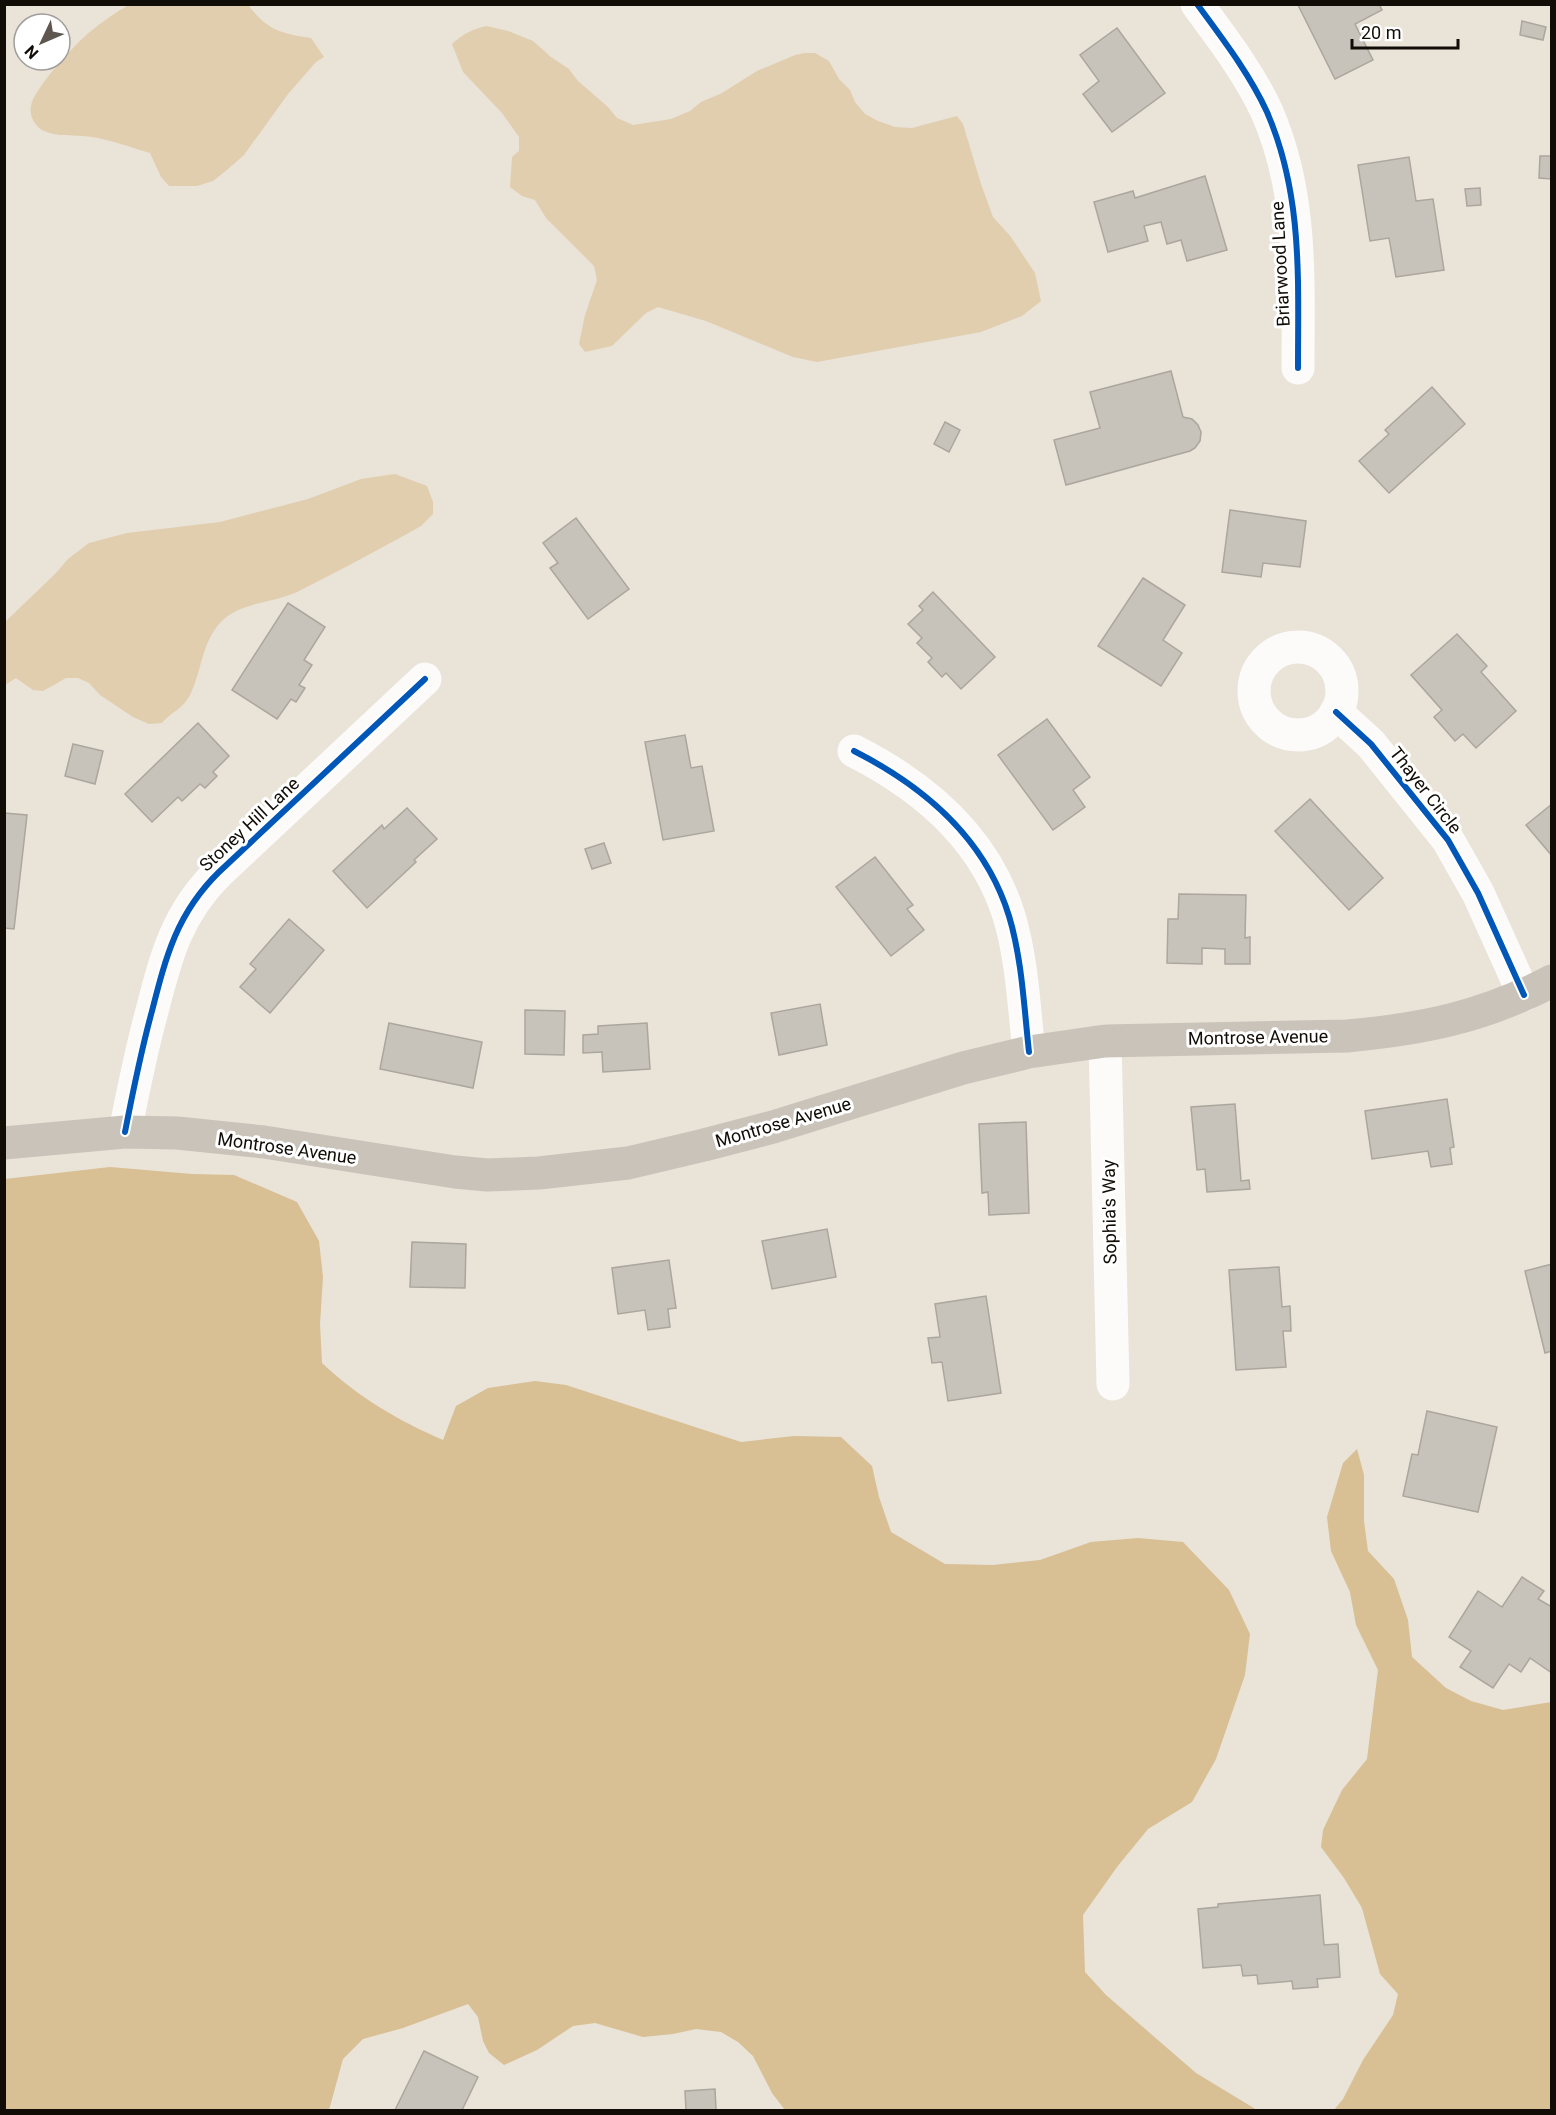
<svg xmlns="http://www.w3.org/2000/svg" width="1556" height="2115" viewBox="0 0 1556 2115" font-family="Roboto,sans-serif">
<rect width="100%" height="100%" fill="#e9e3d8"/>
<g fill="#e1ceae">
<path d="M129,5h119c20,25 31,28 63,33l13,19 -8,5 -28,32 -44,61 -16,14 -15,12 -16,5h-28l-8,-9 -11,-24c-20,-6 -39,-13 -58,-16 -17,-3 -35,1 -50,-7 -8,-5 -13,-15 -11,-24 3,-18 45,-63 60,-75 12,-10 25,-19 38,-26z"/>
<path d="M486,26l22,5 25,10 18,16 18,12 9,12 30,26 9,11 16,7 38,-6 19,-8 11,-9 21,-9 35,-22 38,-16 10,-2h10l14,8 10,18 11,11 5,12 10,12 13,7 17,6 17,1 45,-12 6,8 18,60 12,33 18,20 24,36 6,28 -19,15 -41,16 -164,30 -24,-5 -87,-36 -48,-14 -12,6 -34,33 -27,6 -6,-8 6,-29 12,-35 -3,-14 -48,-48 -11,-18 -13,-4 -12,-9 2,-30 7,-6v-14l-17,-24 -39,-41 -11,-28c11,-10 19,-14 34,-18z"/>
<path d="M395,474l32,12 6,16v12l-12,12 -16,9c-35,19 -70,38 -106,56 -26,13 -58,10 -79,32 -19,21 -18,48 -30,72 -8,15 -18,16 -28,28l-13,1 -16,-7 -33,-22 -11,-12 -11,-5h-12l-23,13 -10,-1 -17,-12 -11,7v-63l51,-49 12,-14 21,-16 38,-10 93,-11 88,-23 53,-20z"/>
</g>
<g fill="#d8bf94">
<path d="M110,1167l82,7 42,1 63,27 22,39 4,36 -3,47 2,39c36,34 75,57 121,77l13,-34 32,-18 47,-7 31,4 175,57 53,-6 47,1 31,29 7,31 12,35 54,32 48,1 47,-5 51,-18 47,-4 45,4 46,48 21,44 -5,41 -29,84 -24,43 -44,27 -31,38 -34,48 2,57 21,23 90,78 61,37h-472l-13,-17 -19,-37 -15,-14 -17,-10 -25,-3 -23,5 -30,3 -48,-14 -22,3 -36,24 -33,15 -15,-12 -6,-12 -5,-24 -10,-13 -65,24 -40,11 -20,20 -14,51h-324v-931z"/>
<polygon points="1357,1449 1364,1475 1364,1521 1368,1551 1394,1579 1408,1620 1412,1657 1446,1688 1471,1701 1503,1710 1551,1702 1551,2110 1334,2110 1343,2099 1363,2060 1393,2015 1398,1994 1380,1974 1362,1908 1344,1878 1321,1847 1323,1830 1342,1790 1367,1759 1378,1670 1356,1625 1350,1592 1331,1551 1327,1517 1343,1463"/>
</g>
<g fill="#c8c3ba" stroke="#aba69e" stroke-width="1.5">
<polygon points="1379,4 1382,10 1355,24 1373,60 1335,79 1298,5"/>
<polygon points="1522,21 1546,27 1543,40 1520,35"/>
<polygon points="1117,28 1165,93 1112,132 1083,94 1099,81 1080,55"/>
<polygon points="1540,156 1552,156 1552,179 1539,178"/>
<polygon points="1409,157 1416,201 1433,199 1444,270 1396,277 1389,238 1370,241 1358,165"/>
<polygon points="1205,176 1227,250 1187,261 1181,240 1167,244 1161,222 1144,226 1148,241 1108,252 1094,202 1133,191 1135,198"/>
<polygon points="1480,188 1481,205 1467,206 1465,189"/>
<polygon points="1171,371 1183,417 1192,419 1198,425 1201,432 1200,441 1195,448 1190,451 1066,485 1054,440 1100,428 1090,392"/>
<polygon points="1432,387 1465,424 1389,493 1359,461 1389,434 1385,430"/>
<polygon points="945,422 960,430 949,452 934,444"/>
<polygon points="1230,510 1306,521 1300,567 1263,563 1261,577 1222,572"/>
<polygon points="576,518 629,589 588,619 550,568 558,563 543,543"/>
<polygon points="1143,578 1185,605 1163,640 1182,653 1161,686 1098,646"/>
<polygon points="933,592 995,657 961,689 946,673 942,677 928,662 932,658 917,643 922,638 908,624 923,610 919,606"/>
<polygon points="288,603 325,627 304,660 312,665 299,685 305,688 296,702 291,699 277,719 232,690"/>
<polygon points="1457,634 1487,666 1481,672 1516,711 1476,748 1463,734 1455,741 1434,717 1442,710 1411,675"/>
<polygon points="1047,719 1090,777 1073,790 1085,807 1053,830 998,755"/>
<polygon points="198,723 229,756 213,772 217,776 205,788 200,784 182,801 178,797 152,822 125,794"/>
<polygon points="685,735 691,768 702,766 714,831 663,840 645,742"/>
<polygon points="73,744 103,751 95,784 65,776"/>
<polygon points="1310,799 1383,878 1349,910 1275,831"/>
<polygon points="1552,804 1552,856 1526,825"/>
<polygon points="407,808 437,839 414,860 416,862 367,908 333,871 382,825 384,829"/>
<polygon points="4,813 27,815 14,929 4,928"/>
<polygon points="604,843 611,863 592,869 585,849"/>
<polygon points="875,857 913,905 907,909 924,930 891,956 836,887"/>
<polygon points="1179,894 1246,895 1245,938 1250,937 1250,964 1225,964 1225,949 1202,948 1202,964 1167,963 1168,919 1178,919"/>
<polygon points="289,919 324,950 270,1013 240,987 256,969 250,964"/>
<polygon points="820,1004 827,1045 779,1055 771,1013"/>
<polygon points="525,1010 565,1011 564,1055 525,1054"/>
<polygon points="389,1023 482,1042 473,1088 380,1069"/>
<polygon points="647,1023 650,1069 603,1072 602,1052 583,1053 583,1035 598,1034 598,1026"/>
<polygon points="1447,1099 1454,1147 1450,1148 1452,1164 1431,1167 1428,1151 1372,1159 1365,1111"/>
<polygon points="1235,1104 1241,1181 1249,1180 1250,1189 1207,1192 1205,1169 1197,1170 1191,1107"/>
<polygon points="1026,1122 1029,1213 989,1215 988,1192 982,1193 979,1124"/>
<polygon points="827,1229 836,1277 772,1289 762,1241"/>
<polygon points="412,1242 466,1244 465,1288 410,1287"/>
<polygon points="669,1260 676,1308 668,1309 670,1327 648,1330 645,1310 618,1314 612,1268"/>
<polygon points="1552,1264 1552,1351 1545,1353 1525,1271"/>
<polygon points="1279,1267 1282,1307 1290,1306 1291,1331 1283,1331 1286,1367 1236,1370 1229,1270"/>
<polygon points="986,1296 1001,1393 948,1401 942,1362 932,1363 928,1338 940,1337 935,1304"/>
<polygon points="1427,1411 1497,1427 1478,1512 1403,1496 1412,1454 1418,1455"/>
<polygon points="1522,1577 1544,1591 1538,1599 1552,1607 1552,1673 1530,1658 1521,1672 1509,1664 1493,1688 1460,1667 1471,1651 1449,1637 1478,1591 1502,1607"/>
<polygon points="1320,1895 1324,1945 1338,1944 1340,1977 1317,1979 1318,1987 1293,1989 1292,1981 1258,1984 1257,1975 1243,1976 1241,1965 1203,1968 1198,1909 1218,1907 1218,1904"/>
<polygon points="424,2051 478,2077 462,2110 395,2110"/>
<polygon points="715,2089 716,2110 686,2110 685,2091"/>
</g>
<g fill="none" stroke-linecap="round" stroke-linejoin="round">
<g stroke="#fcfbf9" stroke-width="33">
<path d="M1197,4c25,34 52,69 70,108 36,83 31,167 31,256"/>
<circle cx="1298" cy="691" r="44"/>
<polyline points="1336,712 1371,744 1448,840 1478,893 1524,995"/>
<path d="M854,751c71,36 131,87 155,165 13,43 15,91 20,136"/>
<polyline points="1105,1041 1113,1384"/>
<path d="M125,1132c8,-41 16,-81 27,-121 14,-55 25,-98 67,-139l206,-193"/>
</g>
<path stroke="#c9c3ba" stroke-width="33" d="M4,1143l121,-11 52,1 87,9 191,30 32,3 52,-2 89,-10 76,-18 69,-18 190,-59 66,-16 76,-11 242,-5c76,-7 136,-19 205,-55"/>
<defs>
<g id="cycleway">
<path d="M1197,4c25,34 52,69 70,108 36,83 31,167 31,256"/>
<polyline points="1336,712 1371,744 1448,840 1478,893 1524,995"/>
<path d="M854,751c71,36 131,87 155,165 13,43 15,91 20,136"/>
<path d="M125,1132c8,-41 16,-81 27,-121 14,-55 25,-98 67,-139l206,-193"/>
</g>
</defs>
<use href="#cycleway" stroke="#fff" stroke-width="10"/>
<use href="#cycleway" stroke="#0057b8" stroke-width="6"/>
</g>
<g text-anchor="middle" dominant-baseline="central" stroke-width="6" stroke-linejoin="round" paint-order="stroke">
<g font-size="18" fill="#110c06" stroke="#fff">
<text transform="translate(1280 264) rotate(-93)">Briarwood Lane</text>
<text transform="translate(1426 790) rotate(52)">Thayer Circle</text>
<text transform="translate(249 824) rotate(-43)">Stoney Hill Lane</text>
<text transform="translate(1258 1037) rotate(-1)">Montrose Avenue</text>
<text transform="translate(783 1122) rotate(-16)">Montrose Avenue</text>
<text transform="translate(287 1148) rotate(8)">Montrose Avenue</text>
<text transform="translate(1109 1212) rotate(-91)">Sophia's Way</text>
</g>
</g>
<rect width="1556" height="2115" fill="none" stroke="#110c06" stroke-width="12"/>
<g transform="translate(42 42) rotate(226)"><circle r="28" fill="#ffffff" stroke="#a09e9b" stroke-width="1.5"/>
<path d="M0-4.5L10 22L0 15L-10 22Z" fill="#5d5750"/>
<text y="-9" font-size="16" font-weight="bold" text-anchor="middle" fill="#110c06">N</text>
</g>
<path d="M1352 39v9h106v-9" fill="none" stroke="#110c06" stroke-width="3"/>
<text x="1361" y="39" font-size="18" fill="#110c06" stroke="#ffffff" stroke-width="4.5" paint-order="stroke">20 m</text>
</svg>
